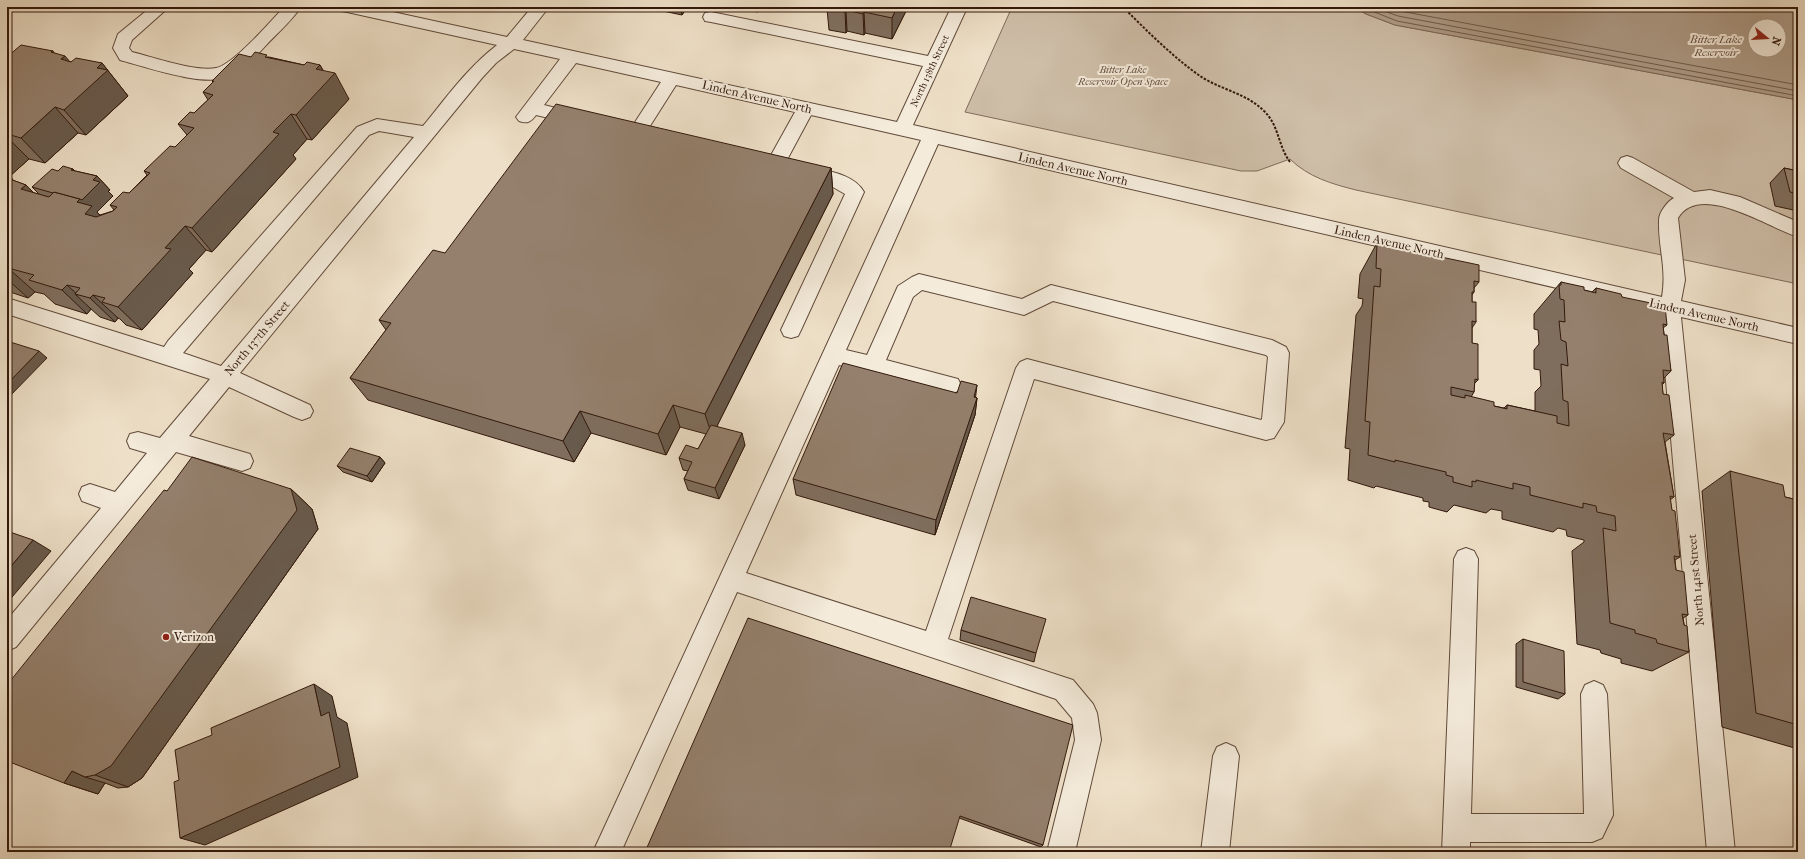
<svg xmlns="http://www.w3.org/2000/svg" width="1805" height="859" viewBox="0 0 1805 859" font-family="'IM FELL French Canon',serif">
<rect width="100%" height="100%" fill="#eee0c8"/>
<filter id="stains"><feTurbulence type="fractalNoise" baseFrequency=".005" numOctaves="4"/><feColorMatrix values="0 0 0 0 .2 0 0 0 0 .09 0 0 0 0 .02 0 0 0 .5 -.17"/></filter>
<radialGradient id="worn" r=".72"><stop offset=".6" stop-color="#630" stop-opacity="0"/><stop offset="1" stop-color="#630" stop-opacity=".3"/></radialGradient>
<path fill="#cebea8" stroke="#806b5a" d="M1012,7h343l11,7 29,11 403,75v184l-442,-94c-24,-6 -48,-13 -66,-31l-33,12h-16l-276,-59z"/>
<path fill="#ae9c88" stroke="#7c6756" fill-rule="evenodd" d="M1355,7h443v93l-403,-75 -29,-11zM1755,26h24v24h-24z"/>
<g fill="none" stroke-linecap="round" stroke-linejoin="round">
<g stroke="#705a4a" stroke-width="1">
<polyline points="1362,7 1397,21 1798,96"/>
<polyline points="1373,7 1398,16 1798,91"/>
<polyline points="1390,7 1400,11 1798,85"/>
</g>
<defs>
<g id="minor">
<path d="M151,7h18l-37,33 -3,8 3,4c21,5 63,20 84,16 17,-3 55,-47 68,-61h17c-9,13 -22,25 -33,36 -11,12 -24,28 -40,34 -25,10 -82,-10 -108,-17l-7,-12 5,-14z"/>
<path d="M339,7h31l137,30 25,-30h17l-26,33 374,82 26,-56 -212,-44 -6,-1 -2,-4 2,-4 6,-1 217,44 21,-44 2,-4h12l2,4 -52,113 749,172c5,-29 -4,-50 -3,-77 0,-8 9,-19 15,-22l-53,-30 -3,-5 3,-5 6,-2 6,2 61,34 16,-2 30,7 58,25v15c-29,-9 -98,-56 -120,-19l7,62 -4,21 117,27v16l-117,-27 54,535h-28l-47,-540 -722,-168 -92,206 21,5 31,-69 14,-9 7,-3 103,25 29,-14 221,55 14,7 3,6 -5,69 -10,16 -8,2 -232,-61 -86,260 125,41 20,24 4,9 4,27 -26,112h-28l28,-112 -3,-22 -16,-19 -319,-107 -116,260h-28l328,-712 -110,-25 -30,56 -7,2 -7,-2 -2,-5 30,-54 -119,-27 -33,52 -6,2 -6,-2 -3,-4 33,-51 -85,-19 -32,42 40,10 3,4 -3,4 -6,2 -42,-10c-5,7 -9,9 -17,6l-3,-4 44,-58 -46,-10 -18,14 -14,15 -242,295 70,32 3,6 -3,6 -8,3 -8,-3 -65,-30 -40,49 61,18 3,7 -3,7 -8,3 -66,-19 -160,195 -9,4v-31l94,-112 -19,-7 -3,-7 3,-7 8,-3 25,8 32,-39 -17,-5 -3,-7 3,-7 8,-2 22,6 50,-59 -203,-65v-16l157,49 4,-6 189,-214 20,-8 46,7c23,-28 45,-59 74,-81l-150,-33 -6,-1zM379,131l35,6 -193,229 -38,-13 186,-218zM922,290l102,25 29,-14 213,54 2,2 -6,62 -1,1 -234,-61 -7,3 -4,6 -90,263 -180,-58 93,-208 111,29 8,-3 3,-6 -3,-6 -72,-19 27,-63z"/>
<path d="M803,165c20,6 50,7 61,27l-63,138 -3,6 -7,2 -7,-2 -3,-6 64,-136 -14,-8 -35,-9 -2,-5 2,-5z"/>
<polygon points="1466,548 1474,551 1478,559 1471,814 1584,814 1581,694 1585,685 1594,681 1603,685 1607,694 1613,815 1602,838 1592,842 1470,842 1470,852 1442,852 1454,559 1458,551"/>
<polygon points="1226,743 1235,747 1239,756 1229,852 1201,852 1213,756 1217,747"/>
</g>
</defs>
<use href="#minor" stroke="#614a3a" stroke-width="2"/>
<path stroke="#32180b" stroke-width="2" stroke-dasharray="2.5 1.5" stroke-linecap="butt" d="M1123,7c23,23 53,53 80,71 20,12 44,16 61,33 15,14 14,35 26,51"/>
<use href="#minor" fill="#f4ebdb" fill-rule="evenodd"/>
</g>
<g fill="#7f6e5e" stroke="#32180b">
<polygon points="657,7 687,7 682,15 663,11 662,8"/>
<polygon points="727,7 761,7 758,12"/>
<polygon points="828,7 908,7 892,39 865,33 864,35 847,31 846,33 829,30 827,9"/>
<polygon points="53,51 54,53 70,62 102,63 128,96 86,135 78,133 45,163 29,159 10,176 13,180 12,180 26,185 34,193 39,194 32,187 58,171 73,169 75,171 97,176 110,190 108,191 113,196 97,212 100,215 113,211 114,210 110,205 129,193 147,175 144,171 175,147 187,135 178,124 194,113 208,100 203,92 213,82 212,81 251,57 269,57 304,65 320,65 323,70 349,99 312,140 307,139 293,155 296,159 212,252 206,250 189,269 193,273 142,330 126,325 120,319 118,318 115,322 100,317 91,309 87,314 55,304 44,294 35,292 28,298 7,291 7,57"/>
<polygon points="831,168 833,194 717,426 745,445 719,499 688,490 684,479 688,471 683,470 679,458 698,449 706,434 680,427 666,455 591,433 574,462 368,400 350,378 386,330 379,320 445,253"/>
<polygon points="1784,168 1798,171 1798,211 1775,206 1770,183"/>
<polygon points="1377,243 1415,252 1417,249 1441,257 1479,282 1474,288 1474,292 1472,295 1472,302 1476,322 1472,328 1472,343 1478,380 1474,384 1474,392 1471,397 1494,406 1504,408 1507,405 1535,411 1535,392 1541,386 1540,370 1534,369 1534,350 1539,344 1538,330 1534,329 1534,314 1561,282 1584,290 1592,292 1596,288 1622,297 1667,325 1663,328 1671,371 1664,378 1664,383 1662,385 1663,394 1674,435 1665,442 1674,497 1670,500 1680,557 1675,560 1676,570 1688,615 1683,618 1689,652 1652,671 1621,663 1621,659 1601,653 1600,650 1577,644 1572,551 1584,542 1584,540 1567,536 1566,530 1558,528 1553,532 1502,519 1502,511 1491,509 1486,513 1454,505 1447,512 1429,507 1429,502 1423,501 1423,498 1376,486 1374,488 1348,480 1350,449 1345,448 1356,315 1362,306 1363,299 1358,298 1360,274"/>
<polygon points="976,397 977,398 975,415 935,535 796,495 793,479"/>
<polygon points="380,457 385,463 372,482 343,472 337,466"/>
<polygon points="1730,471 1785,497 1798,500 1798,749 1722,727 1702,491"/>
<polygon points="291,489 312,509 318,529 142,778 128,787 118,788 105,783 98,794 64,783 167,491"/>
<polygon points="748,618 1043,845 1041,847 959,818"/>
<polygon points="961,630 1036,653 1034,662 960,640"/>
<polygon points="1523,639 1565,694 1558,699 1516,687 1516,644"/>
</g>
<g fill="#685a4c" stroke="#32180b">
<polygon points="680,7 687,7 682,15"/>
<polygon points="757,7 761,7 758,12"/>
<polygon points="897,7 908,7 892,39 892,18"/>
<polygon points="846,10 847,31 846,33 845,12"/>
<polygon points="864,12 865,33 864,35 863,14"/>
<polygon points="65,56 87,82 61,59"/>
<polygon points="102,63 128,96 86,135 64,110 97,68"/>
<polygon points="320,65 328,80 335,73 349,99 312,140 296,115 316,69"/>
<polygon points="55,107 78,133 45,163 21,138"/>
<polygon points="291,114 307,139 293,155 296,159 212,252 192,228 273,132"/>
<polygon points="7,137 29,159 10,176 13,180 7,185"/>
<polygon points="831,168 833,194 712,436 705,414"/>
<polygon points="97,176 110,190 108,191 113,196 97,212 115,231 85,214 77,202 93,180"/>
<polygon points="26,185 50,210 21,189"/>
<polygon points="185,226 206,250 189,269 193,273 142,330 118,307 165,248"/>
<polygon points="7,268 8,268 35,292 28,298 7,279"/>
<polygon points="67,285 78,295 75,294 91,309 87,314 62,290"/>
<polygon points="93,295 118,318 115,322 90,298"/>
<polygon points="39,351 47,358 7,399 7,384"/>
<polygon points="977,385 975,402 977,398 975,415 935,535 936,520"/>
<polygon points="673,405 680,427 666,455 658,434"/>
<polygon points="580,411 591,433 574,462 563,441"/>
<polygon points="742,433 745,445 719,499 715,488"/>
<polygon points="380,457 385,463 372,482 367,476"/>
<polygon points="291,489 312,509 318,529 142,778 128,787 95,775"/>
<polygon points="33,540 51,551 7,603 7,571"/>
<polygon points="314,684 332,696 337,717 347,723 358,777 205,845 180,838 321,716"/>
<polygon points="72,771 85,777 105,783 98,794 64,783"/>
</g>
<g fill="#94806d" stroke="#32180b">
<polygon points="828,7 897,7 892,18 864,12 863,14 846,10 845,12 827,9"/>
<polygon points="21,45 53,51 51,52 65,56 61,59 71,62 76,58 102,63 97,68 108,70 64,110 55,107 21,138 7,134 7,57"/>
<polygon points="255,52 267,55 265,57 304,65 307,62 320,65 316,69 335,73 296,115 291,114 273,132 279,134 192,228 185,226 165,248 171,249 118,307 102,302 105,298 93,295 90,298 75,294 80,288 67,285 62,290 29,280 34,275 8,268 7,268 7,178 26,185 21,189 49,197 54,192 80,199 77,202 92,206 85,214 96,217 113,211 117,207 110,205 123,192 129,193 150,173 144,171 170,146 175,147 194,128 178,124 190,112 194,113 213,95 203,92 214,81 212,81 239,54 251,57"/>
<polygon points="556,104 831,168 705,414 673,405 658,434 580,411 563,441 350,378 391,323 379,320 433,250 445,253"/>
<polygon points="63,166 73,169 71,170 97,176 93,180 100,182 82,200 80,199 54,192 53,193 32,187 52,169 58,171"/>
<polygon points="1784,168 1798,171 1798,194 1790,192"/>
<polygon points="1377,243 1417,253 1417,249 1441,255 1441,257 1479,265 1479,282 1474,281 1474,292 1472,292 1472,302 1476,302 1476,322 1472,321 1472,343 1478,344 1478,380 1475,379 1474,392 1451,387 1451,395 1465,398 1465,395 1494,402 1494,406 1507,409 1507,405 1557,416 1557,423 1569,426 1568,402 1563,400 1561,364 1568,366 1566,342 1561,340 1559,321 1565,322 1564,300 1560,299 1559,285 1561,285 1561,282 1584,287 1584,290 1596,293 1596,288 1621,294 1622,297 1665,306 1667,325 1663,324 1664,335 1667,335 1671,371 1663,370 1664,383 1662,382 1663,394 1669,395 1674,435 1663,433 1674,497 1670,496 1672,510 1675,511 1680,557 1674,556 1676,570 1684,572 1688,615 1682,614 1684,625 1687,626 1689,652 1657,643 1656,639 1635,633 1635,630 1610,623 1603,528 1616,531 1615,516 1597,512 1596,506 1583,503 1583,508 1530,495 1530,487 1513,483 1513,489 1476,480 1476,482 1472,481 1472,487 1453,482 1453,477 1446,475 1446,472 1395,460 1395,462 1368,455 1370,422 1365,421 1374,286 1380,287 1381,269 1376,268"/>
<polygon points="7,341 39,351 7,384"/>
<polygon points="843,363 957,393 961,381 977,385 974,397 977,398 936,520 793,479"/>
<polygon points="711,425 742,433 715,488 684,479 692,462 679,458 686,445 698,449"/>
<polygon points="350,448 380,457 367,476 337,466"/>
<polygon points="192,457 291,489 297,510 111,766 95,775 85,777 72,771 64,783 7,761 7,685 164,490 167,491"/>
<polygon points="1730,471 1783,485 1785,497 1798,500 1798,725 1756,713"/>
<polygon points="7,531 33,540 7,571"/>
<polygon points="971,597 1046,619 1036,653 961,630"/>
<polygon points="748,618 1073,725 1043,845 960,816 949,852 645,852"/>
<polygon points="1523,639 1564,651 1565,694 1523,682"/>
<polygon points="314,684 321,716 329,712 340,767 180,838 174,782 179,780 175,750 212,735 211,728"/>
</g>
<circle fill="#8f2418" stroke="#f4ebdb" stroke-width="1.5" cx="166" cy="637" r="4"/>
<g text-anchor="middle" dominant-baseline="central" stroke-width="4" stroke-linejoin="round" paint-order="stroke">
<g font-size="10" font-style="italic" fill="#614a3a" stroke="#f4ebdb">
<text x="1123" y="70">Bitter Lake<tspan x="1123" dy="12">Reservoir Open Space</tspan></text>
</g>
<g font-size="10" fill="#32180b" stroke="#f4ebdb">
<text transform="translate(930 71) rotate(-65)">North 138th Street</text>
</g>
<g font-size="11" font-style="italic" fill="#644d3d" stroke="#f4ebdb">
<text x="1716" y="39">Bitter Lake<tspan x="1716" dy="13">Reservoir</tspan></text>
</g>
<g font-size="12" fill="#32180b" stroke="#f4ebdb">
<text transform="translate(757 97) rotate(13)">Linden Avenue North</text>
<text transform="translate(1073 169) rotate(13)">Linden Avenue North</text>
<text transform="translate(1389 242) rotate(13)">Linden Avenue North</text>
<text transform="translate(1704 315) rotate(13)">Linden Avenue North</text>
<text transform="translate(257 338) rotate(-50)">North 137th Street</text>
<text transform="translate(1696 580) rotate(-95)">North 141st Street</text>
</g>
<g font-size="12" fill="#32180b" stroke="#f4ebdb" text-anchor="start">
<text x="174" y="637">Verizon</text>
</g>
</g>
<rect width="1805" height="859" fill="none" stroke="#eee0c8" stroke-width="24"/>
<rect x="8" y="8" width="1789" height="843" fill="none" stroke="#32180b" stroke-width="2"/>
<rect x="12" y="12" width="1781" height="835" fill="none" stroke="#32180b"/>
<g transform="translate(1767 38) rotate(108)"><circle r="19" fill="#f4ebdb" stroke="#a69788"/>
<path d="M0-3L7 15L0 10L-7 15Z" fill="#8f2418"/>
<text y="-6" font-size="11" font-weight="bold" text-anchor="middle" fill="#32180b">N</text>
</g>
<rect width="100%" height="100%" filter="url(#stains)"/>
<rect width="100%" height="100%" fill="url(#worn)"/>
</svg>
